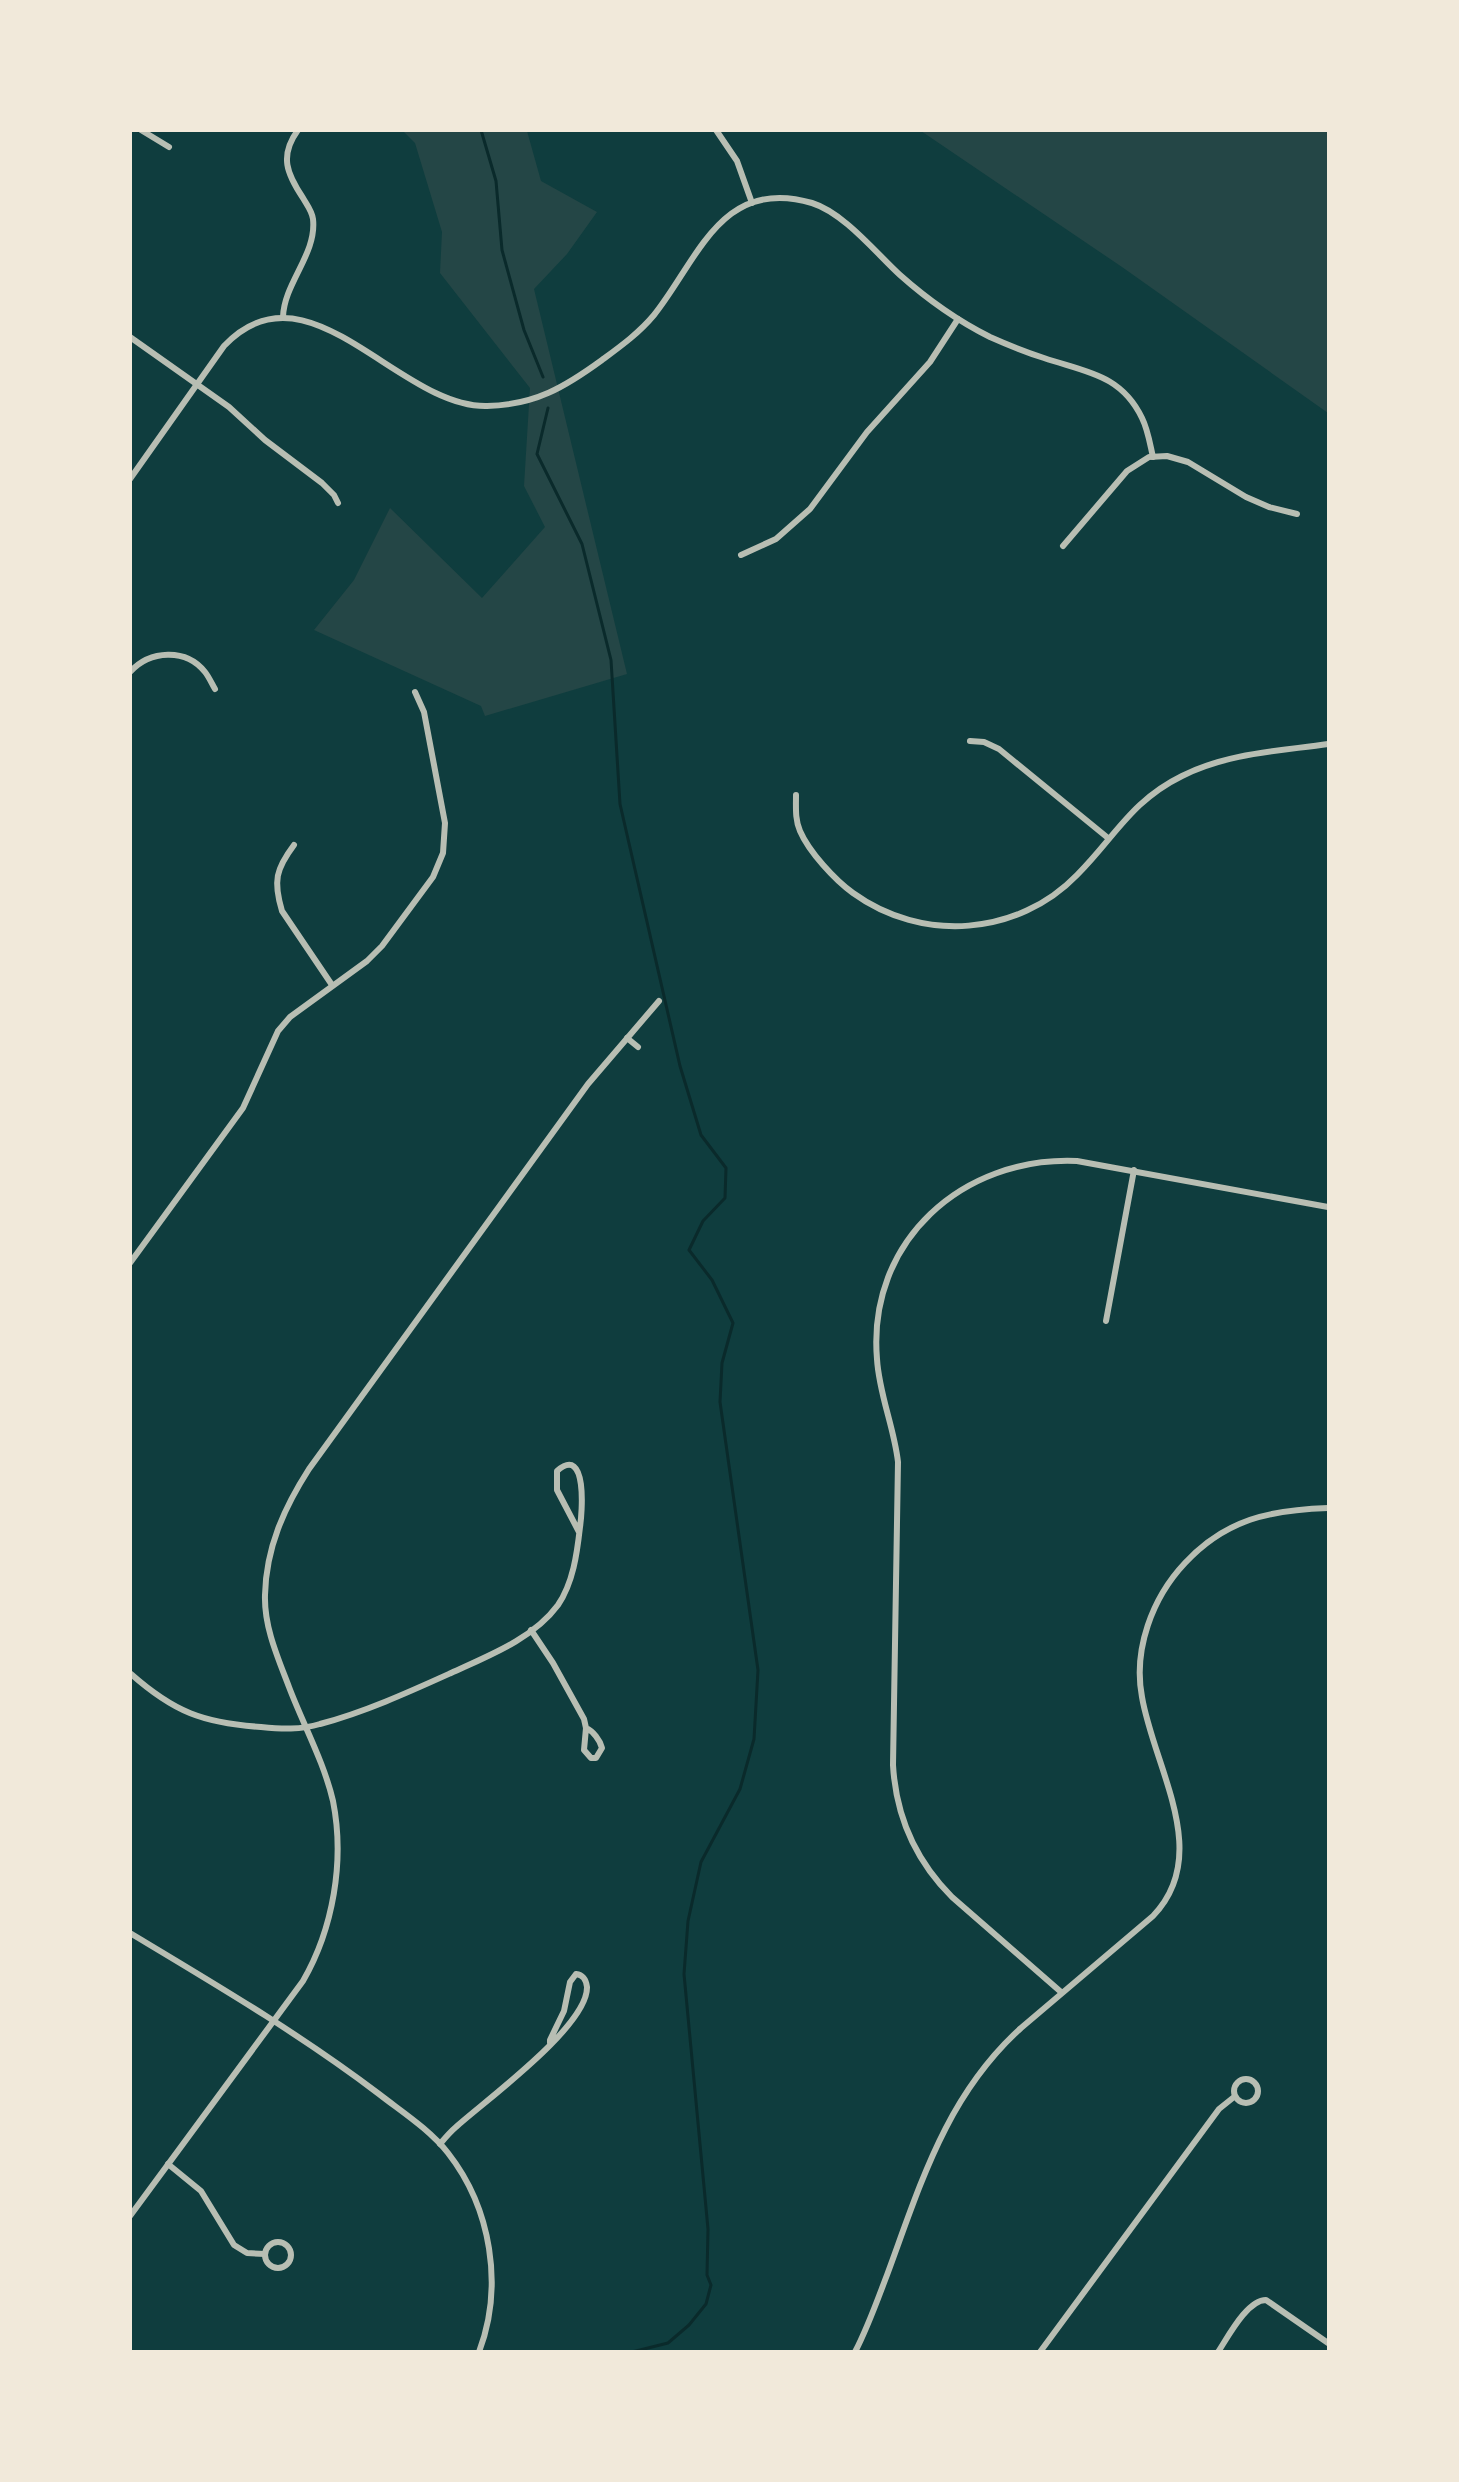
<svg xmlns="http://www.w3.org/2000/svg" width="1459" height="2482" viewBox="0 0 1459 2482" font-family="Jost,sans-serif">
<rect width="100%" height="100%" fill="#0f3d3e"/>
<g fill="#244646">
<polygon points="403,131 527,131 541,181 597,212 567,254 534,289 627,674 485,716 481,706 314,630 354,580 390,508 482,598 545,527 524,486 530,388 440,273 442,232 415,143"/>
<polygon points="921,131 1328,131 1328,413 1122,267"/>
</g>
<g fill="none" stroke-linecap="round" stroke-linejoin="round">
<g stroke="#0a2a2b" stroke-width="3">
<polyline points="481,130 496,181 502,250 524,330 543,377"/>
<polyline points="548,408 537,454 582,544 611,660 620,804 680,1066 701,1135 726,1168 725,1198 703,1221 689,1250 712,1280 733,1323 722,1363 720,1402 758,1670 754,1739 740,1789 701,1862 688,1921 684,1974 708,2229 707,2275 711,2285 706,2304 689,2325 668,2343 632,2352"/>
</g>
<g stroke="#b8beb3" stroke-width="6">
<polyline points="141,130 169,147"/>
<polyline points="716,130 737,161 752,203"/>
<path d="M283,317c1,-34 34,-63 30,-98 -1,-8 -6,-14 -10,-21 -16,-24 -24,-42 -5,-68"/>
<polyline points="130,337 229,407 265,440 322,483 334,495 338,503"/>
<path d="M130,479l94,-133c84,-89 174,62 263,60 48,-1 78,-19 115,-46 19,-14 37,-27 52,-45 44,-55 67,-139 158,-112 32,10 64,50 88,72 27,24 58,46 90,62 18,8 35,15 54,21 41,14 77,16 98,60 6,12 8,26 11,39"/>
<polyline points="1063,546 1127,471 1149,457 1167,456 1188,462 1246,497 1269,507 1297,514"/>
<polyline points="741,555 776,539 810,509 867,432 930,362 958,319"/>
<path d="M130,672c20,-22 56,-24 75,0 4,5 7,12 10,17"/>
<polyline points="970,741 984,742 999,749 1108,838"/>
<path d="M796,795c0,13 -1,25 4,36 9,21 35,49 53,62 69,50 165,43 224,-18 38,-38 54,-74 105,-99 45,-23 98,-25 146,-32"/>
<path d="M294,845c-18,24 -21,36 -12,66l50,74"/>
<polyline points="627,1038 638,1047"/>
<polyline points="130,1263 243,1108 278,1031 290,1017 367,961 382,946 433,877 443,853 445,823 424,712 415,692"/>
<polyline points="1106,1321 1134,1170"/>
<path d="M531,1630l22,33 31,56 2,9 -2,22 7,8h5l6,-10c-2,-8 -9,-17 -16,-20"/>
<path d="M131,1674c43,38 72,49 130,53 20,2 40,3 59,-3 45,-12 89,-32 131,-51 37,-17 82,-34 107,-68 15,-22 19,-51 22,-78 2,-13 8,-83 -23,-56v19l22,42"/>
<path d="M130,1933c85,51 170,101 249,161 23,18 50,35 69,59 43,55 56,133 31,199"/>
<path d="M1061,1992l-109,-95c-37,-37 -56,-80 -59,-132l5,-303c-4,-35 -19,-68 -21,-103 -10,-118 86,-203 200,-198l251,46"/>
<circle cx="1246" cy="2091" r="12"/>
<path d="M440,2144c5,-6 10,-12 16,-17 30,-27 132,-101 131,-140 -1,-8 -4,-12 -11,-13l-6,8 -6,29 -14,29v3"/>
<polyline points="168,2164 201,2191 234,2245 247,2253 265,2254"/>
<path d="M130,2216l173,-235c30,-52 42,-120 30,-180 -9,-39 -30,-77 -44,-114 -11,-29 -25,-60 -24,-92 1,-47 19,-87 44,-126l279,-385 71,-83"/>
<circle cx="278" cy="2255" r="13"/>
<path d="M855,2352c13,-25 22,-51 32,-77 34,-92 59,-179 134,-247l132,-112c60,-62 1,-148 -11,-219 -9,-47 10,-99 43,-134 41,-44 85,-53 143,-55"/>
<polyline points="1040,2352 1219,2109 1234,2097"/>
<path d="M1218,2352c10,-15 29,-52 48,-52l62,43"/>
</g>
</g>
<rect width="1459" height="2482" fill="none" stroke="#f1e9da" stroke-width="264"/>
</svg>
